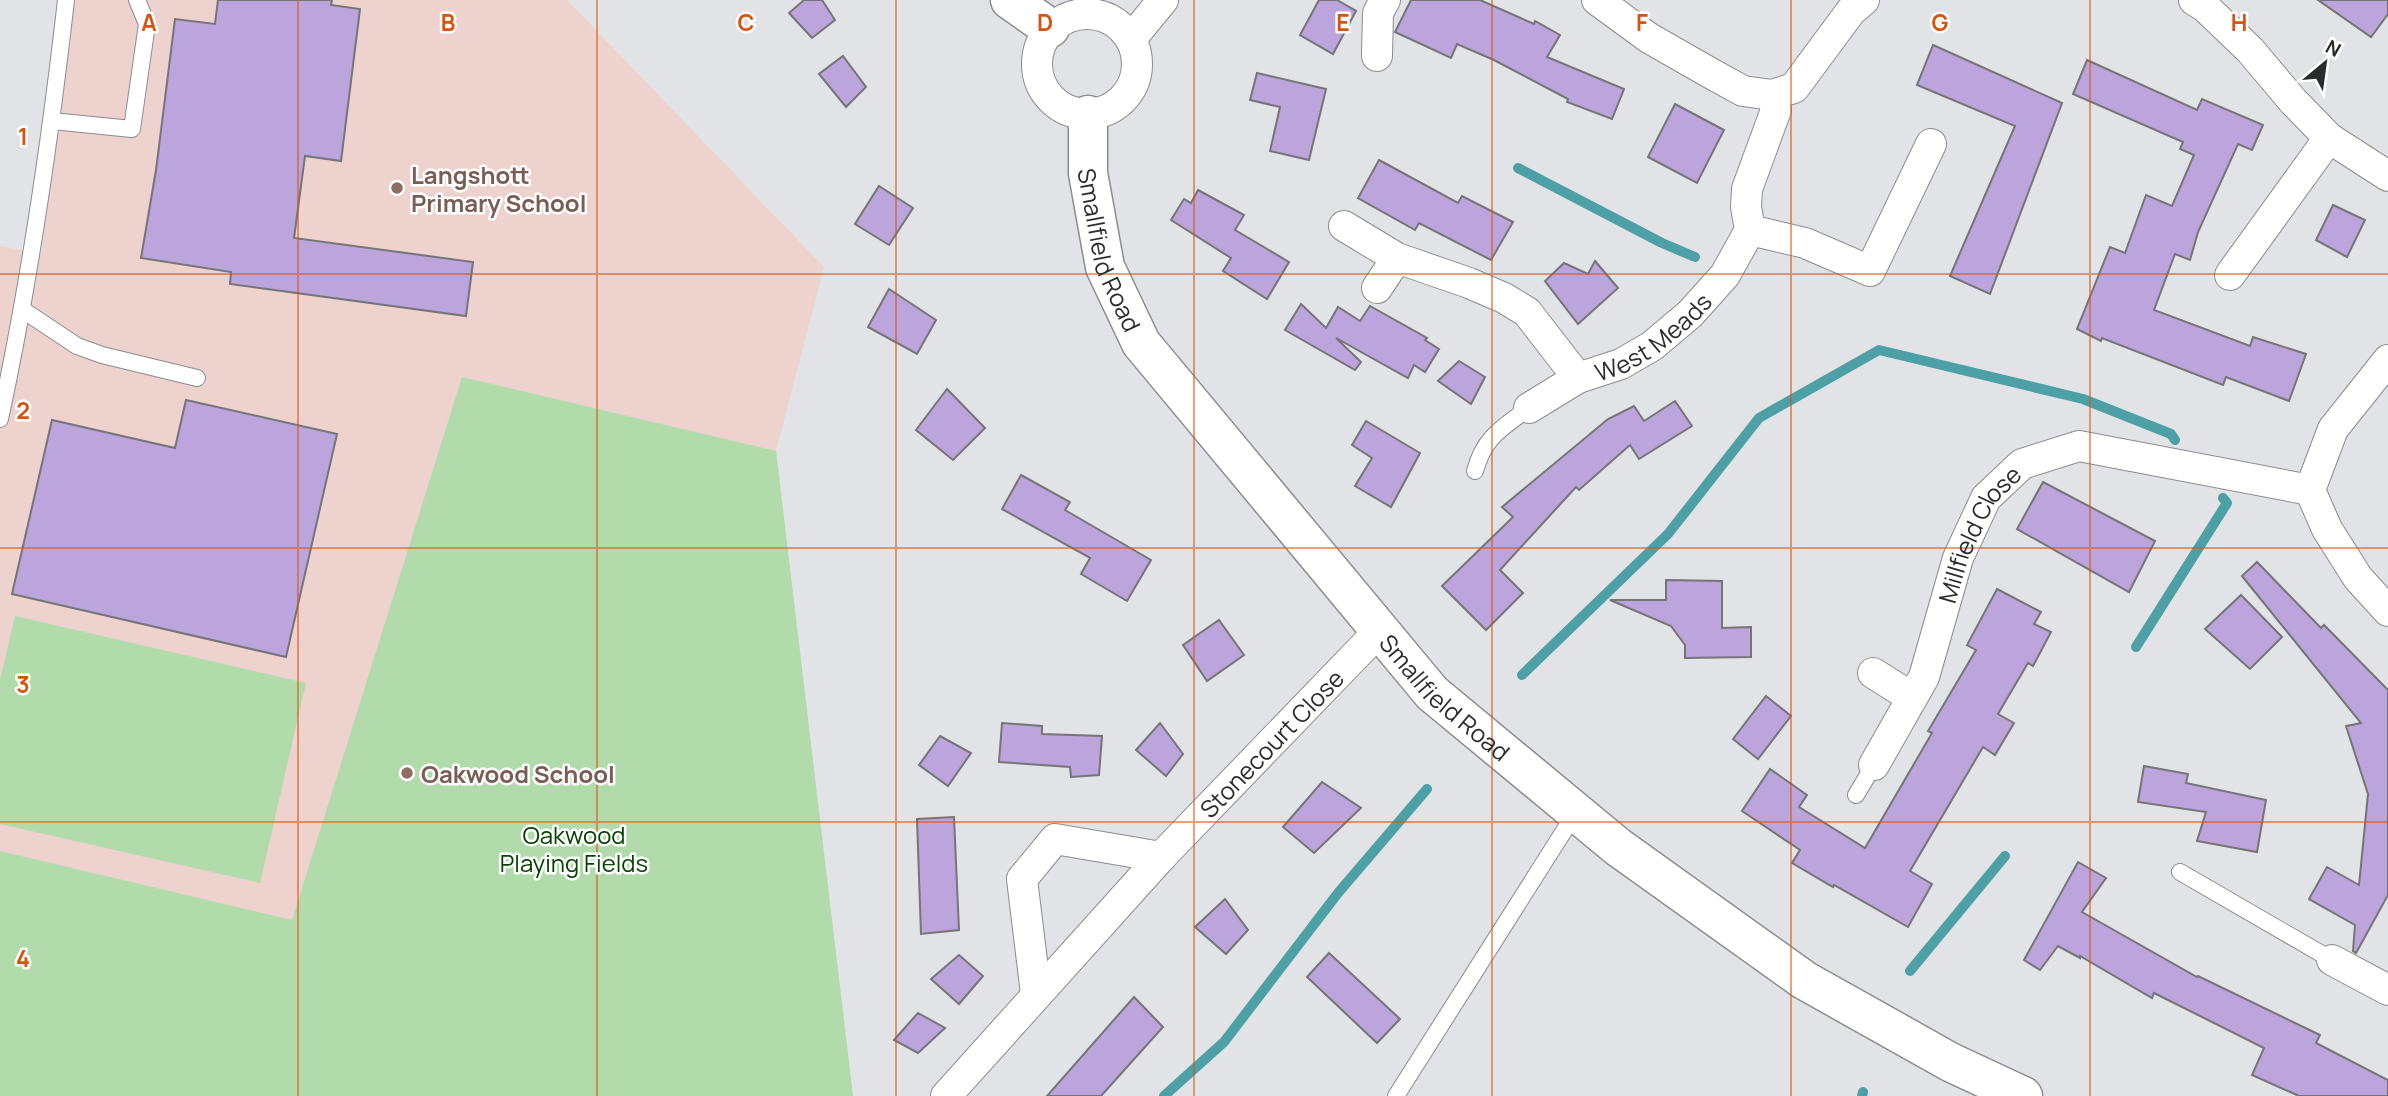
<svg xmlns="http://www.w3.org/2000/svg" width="2388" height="1096" viewBox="0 0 2388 1096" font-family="Manrope,sans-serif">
<rect width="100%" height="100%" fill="#e1e3e6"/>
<polygon fill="#edd2ce" points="66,0 567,0 824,267 776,451 853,1096 0,1096 0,246 42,254 52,121"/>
<g fill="#b2dbac">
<polygon points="462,377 776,451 853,1096 0,1096 0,851 292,920"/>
<polygon points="15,616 306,683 260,883 0,824 0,680"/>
</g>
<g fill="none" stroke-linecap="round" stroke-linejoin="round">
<g stroke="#4ca0a6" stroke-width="10">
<polyline points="1518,168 1662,243 1695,257"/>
<polyline points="2136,647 2227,503 2223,498"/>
<polyline points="1522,675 1668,534 1759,418 1879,350 2083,399 2171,434 2175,440"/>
<polyline points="1910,971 2005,856"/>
<polyline points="1164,1096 1224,1042 1338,893 1427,789"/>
<polyline points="1862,1096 1863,1092"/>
</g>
</g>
<g fill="#bca5dc" stroke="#757477" stroke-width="2">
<polygon points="218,0 332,0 331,5 360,9 341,161 305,156 294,238 473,262 466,316 230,284 231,272 141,258 156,170 175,19 215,24"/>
<polygon points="804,0 822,0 835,20 812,38 789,13"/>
<polygon points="1319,0 1337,0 1356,11 1333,54 1300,35"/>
<polygon points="1411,0 1480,0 1534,24 1535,21 1560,35 1547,57 1624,89 1612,119 1567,102 1568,99 1494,60 1457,44 1451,58 1395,32"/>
<polygon points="2318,0 2388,0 2388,14 2371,37"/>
<polygon points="1933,45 2062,103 1990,294 1950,276 2015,126 1917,85"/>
<polygon points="843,56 866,87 846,107 819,74"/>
<polygon points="2087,60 2197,110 2202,99 2263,125 2252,150 2238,144 2198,232 2190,260 2175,254 2154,310 2250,346 2253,337 2306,354 2289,401 2226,377 2223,385 2102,338 2101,341 2077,329 2110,247 2125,253 2146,195 2172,206 2194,155 2180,149 2183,142 2073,94"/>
<polygon points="1257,73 1326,89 1309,160 1270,151 1280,107 1250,100"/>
<polygon points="1675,104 1724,130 1697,183 1648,157"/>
<polygon points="1379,160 1458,203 1462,196 1513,222 1491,260 1419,223 1415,230 1358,198"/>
<polygon points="879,186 913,208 889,245 855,224"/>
<polygon points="1198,190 1244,215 1235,230 1289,262 1267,299 1223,271 1231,258 1171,220 1184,199 1191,203"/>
<polygon points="2333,205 2365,220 2347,257 2316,240"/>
<polygon points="1595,261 1618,288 1578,324 1545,281 1564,263 1588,274"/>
<polygon points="889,289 936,320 917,354 868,327"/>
<polygon points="1301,304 1326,328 1338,307 1360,321 1370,306 1427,338 1425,340 1439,349 1425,372 1414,365 1408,378 1336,338 1361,362 1355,370 1285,330"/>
<polygon points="1459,361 1485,377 1471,404 1438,381"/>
<polygon points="947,389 985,428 953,460 916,430"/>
<polygon points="186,400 337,434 286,657 12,594 52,420 175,448"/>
<polygon points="1675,401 1692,426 1639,459 1630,445 1579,490 1576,487 1500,570 1523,593 1486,630 1442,586 1513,517 1502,507 1608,419 1634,406 1644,421"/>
<polygon points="1366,421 1420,453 1391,507 1355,486 1372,458 1352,445"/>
<polygon points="1021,475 1070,502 1065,510 1151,560 1127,601 1081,574 1090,558 1002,509"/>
<polygon points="2043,482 2155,541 2129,592 2017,529"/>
<polygon points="2257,562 2321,628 2324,625 2388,690 2388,895 2356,953 2353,951 2355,925 2309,899 2327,867 2359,885 2368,794 2346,726 2361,723 2242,576"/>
<polygon points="1666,580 1722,581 1722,628 1751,627 1751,657 1685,658 1685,645 1671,626 1610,600 1666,600"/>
<polygon points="1997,589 2041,612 2034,624 2051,632 2033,666 2028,663 1998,714 2014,723 1995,755 1983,747 1910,871 1932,884 1908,927 1834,885 1833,887 1792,863 1800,850 1742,811 1770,769 1807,795 1799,807 1865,848 1932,733 1928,731 1976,650 1967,645"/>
<polygon points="2241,595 2282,637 2250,669 2205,629"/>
<polygon points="1219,620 1244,655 1207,681 1183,645"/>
<polygon points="1766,696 1791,716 1758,759 1733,739"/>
<polygon points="1002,723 1042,726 1042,734 1102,736 1099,775 1071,777 1070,767 999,762"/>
<polygon points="1160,723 1183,754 1166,776 1136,750"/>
<polygon points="940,736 971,753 948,786 919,765"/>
<polygon points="2144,766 2188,774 2186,783 2266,800 2257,852 2197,841 2206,812 2138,802"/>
<polygon points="1322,782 1361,808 1314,853 1283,827"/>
<polygon points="954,817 959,930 921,934 917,819"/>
<polygon points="2078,862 2106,878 2082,912 2197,977 2198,976 2320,1035 2316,1043 2388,1080 2388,1096 2299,1096 2252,1075 2264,1048 2154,993 2152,998 2080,956 2080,958 2058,946 2040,970 2024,960"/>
<polygon points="1225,899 1248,930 1226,954 1195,927"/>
<polygon points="1329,953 1400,1019 1377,1043 1307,977"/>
<polygon points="959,955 983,976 959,1004 931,979"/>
<polygon points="1134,997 1163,1027 1101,1096 1047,1096"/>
<polygon points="918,1013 945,1028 918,1053 894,1040"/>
</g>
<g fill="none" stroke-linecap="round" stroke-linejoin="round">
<defs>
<g id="lane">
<polyline points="52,121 132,129 147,24 137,0"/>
<polyline points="23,310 77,346 102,355 197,378"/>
<path d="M0,419c30,-139 50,-278 66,-419"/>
<path d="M1475,471c9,-34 27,-43 54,-63"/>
<polyline points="1856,795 1874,765"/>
<polyline points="2180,872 2332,960"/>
<polyline points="1396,1096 1576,812"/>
</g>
<g id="street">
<polyline points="1597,0 1649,38 1712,74 1743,91 1772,95 1794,88 1851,11 1864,0"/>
<polyline points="2194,0 2205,7 2250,50 2293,101 2329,138 2388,176"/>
<circle cx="1087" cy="64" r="50"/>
<polyline points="1131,39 1163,0"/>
<polyline points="1377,56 1378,13 1385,0"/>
<path id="s1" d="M1344,226l53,32 72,25 35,15 23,14 51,66 43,-14 31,-18 38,-32 35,-39 25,-45 -4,-23 1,-18 29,-79 -4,-15"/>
<polyline points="1750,230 1805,243 1870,271 1931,144"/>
<polyline points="2230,275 2329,138"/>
<polyline points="1377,288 1397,258"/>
<polyline points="2388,360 2333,429 2310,490 2327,529 2358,578 2388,611"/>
<polyline points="1529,408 1578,378"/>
<polyline points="1873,673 1911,697"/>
<path id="s2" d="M1874,765l50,-88 34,-119 28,-60 36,-34 57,-18 231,44"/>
<polyline points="2332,960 2388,990"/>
<polyline points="1036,994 1022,879 1055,839 1161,857"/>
<path id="s3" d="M946,1096l215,-239 219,-227"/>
</g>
<g id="secondary">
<polyline points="1010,0 1050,28"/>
<path id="s4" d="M1088,115v58l17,94 36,76 291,350 186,154 186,133 146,82 73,34"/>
</g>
</defs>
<use href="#lane" stroke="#8b8c8f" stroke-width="18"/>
<use href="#street" stroke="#8b8c8f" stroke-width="32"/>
<use href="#secondary" stroke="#8b8c8f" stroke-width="41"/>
<use href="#lane" stroke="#fff" stroke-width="16"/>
<use href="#street" stroke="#fff" stroke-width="30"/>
<use href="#secondary" stroke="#fff" stroke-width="38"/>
</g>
<path fill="none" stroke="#d5540f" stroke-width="2" stroke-opacity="0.55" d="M298,0v1096M597,0v1096M896,0v1096M1194,0v1096M1492,0v1096M1791,0v1096M2090,0v1096M0,274h2388M0,548h2388M0,822h2388"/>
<g fill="#8d6e63" stroke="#fff" stroke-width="2.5">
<circle cx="397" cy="188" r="7"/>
<circle cx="407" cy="773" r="7"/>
</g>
<g text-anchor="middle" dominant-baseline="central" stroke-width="5" stroke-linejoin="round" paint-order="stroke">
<g font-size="24" font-weight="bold" fill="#785e54" stroke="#fff" text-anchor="start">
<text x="411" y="174">Langshott<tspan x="411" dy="28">Primary School</tspan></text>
<text x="421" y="773">Oakwood School</text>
</g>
<g font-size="24" fill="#2a2b2c" stroke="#fff">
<text stroke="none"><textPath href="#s4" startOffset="138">Smallfield Road</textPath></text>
<text stroke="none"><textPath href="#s1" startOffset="373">West Meads</textPath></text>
<text stroke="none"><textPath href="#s2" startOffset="256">Millfield Close</textPath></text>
<text stroke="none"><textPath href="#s4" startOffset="705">Smallfield Road</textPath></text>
<text stroke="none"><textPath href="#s3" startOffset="480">Stonecourt Close</textPath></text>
</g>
<g font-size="24" fill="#064300" stroke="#fff">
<text x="574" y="834">Oakwood<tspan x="574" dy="28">Playing Fields</tspan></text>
</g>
</g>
<g font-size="23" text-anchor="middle" font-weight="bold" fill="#d5540f" stroke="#fff" stroke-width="5" stroke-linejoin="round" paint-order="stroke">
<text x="149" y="31">A</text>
<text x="448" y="31">B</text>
<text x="746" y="31">C</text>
<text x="1045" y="31">D</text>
<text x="1343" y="31">E</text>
<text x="1642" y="31">F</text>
<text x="1940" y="31">G</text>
<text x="2239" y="31">H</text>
<text x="23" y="145">1</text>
<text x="23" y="419">2</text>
<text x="23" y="693">3</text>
<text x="23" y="967">4</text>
</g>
<g transform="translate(2325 63) rotate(29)" stroke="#ffffff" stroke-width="5" paint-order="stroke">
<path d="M0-5L12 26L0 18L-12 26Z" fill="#2a2b2c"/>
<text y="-10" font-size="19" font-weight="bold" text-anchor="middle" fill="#2a2b2c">N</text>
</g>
</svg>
